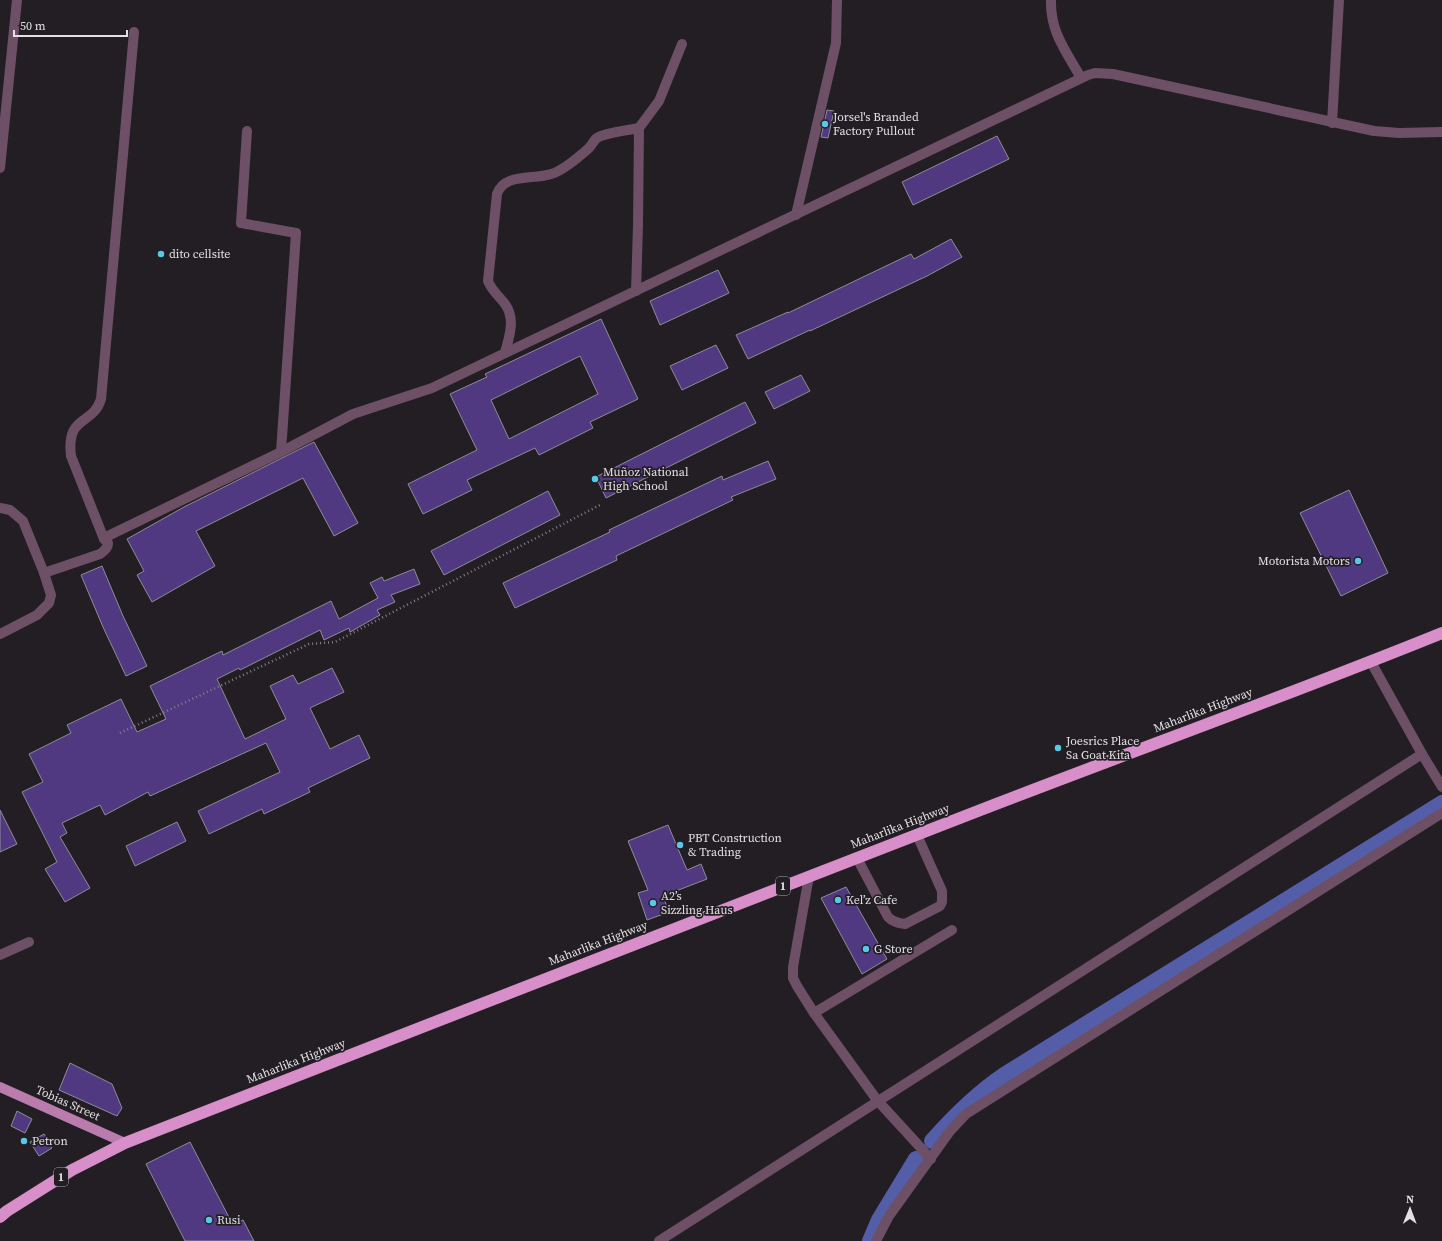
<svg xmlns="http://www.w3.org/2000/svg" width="1442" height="1241" viewBox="0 0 1442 1241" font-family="'Source Serif 4',serif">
<rect width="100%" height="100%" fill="#221e24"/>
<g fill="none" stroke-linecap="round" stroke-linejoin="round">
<g stroke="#545da7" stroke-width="16">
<path d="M932,1141c22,-25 44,-47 72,-66l438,-272"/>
<polyline points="870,1241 879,1220 916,1159"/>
</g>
</g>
<g fill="#503981" stroke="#8e8c95" fill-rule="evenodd">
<polygon points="827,110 834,111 828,138 821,137"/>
<polygon points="997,136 1009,159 913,205 902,182"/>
<polygon points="951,239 962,257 927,276 810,331 810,330 748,359 736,335 788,312 788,313 911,254 914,259"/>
<polygon points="718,270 729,293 660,325 650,301"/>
<path d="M601,319l37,80 -48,23 3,6 -54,27 -4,-7 -68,32 5,10 -49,24 -15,-30 69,-34 -27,-56 37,-17 -2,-3zM580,356l18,38 -89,45 -18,-39z"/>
<polygon points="716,345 728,368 682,390 670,366"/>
<polygon points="801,375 810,391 774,409 765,392"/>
<polygon points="745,402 756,423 606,498 596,477"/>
<polygon points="314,442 358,523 334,536 303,478 196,531 215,566 152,602 137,575 144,571 127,539 184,507"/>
<polygon points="768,461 776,479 731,497 733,500 616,556 617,560 515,608 503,583 610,532 609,530 722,476 723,480"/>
<polygon points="1349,490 1388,573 1341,596 1300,513"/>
<polygon points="548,491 560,515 444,575 431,551"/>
<polygon points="102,566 123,616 147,666 126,676 103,627 81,575"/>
<polygon points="414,569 420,584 391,595 395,602 377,610 380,615 350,632 349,628 324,640 320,630 240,670 239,668 217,679 245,739 286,719 270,686 293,675 298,684 332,668 344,692 310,708 330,749 359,735 370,758 308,788 310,792 264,814 262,809 209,834 198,811 280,772 266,743 150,796 148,792 105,815 100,805 62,823 67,833 60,837 90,888 65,902 45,869 57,862 22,792 43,782 29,754 71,733 67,725 121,699 137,732 166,719 150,686 222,651 223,655 331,601 339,619 378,598 370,583 382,577 384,581"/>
<polygon points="0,810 17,844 0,852"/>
<polygon points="177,822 186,841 135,866 126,846"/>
<polygon points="668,825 687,870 701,864 707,879 663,896 669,912 647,920 638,893 648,890 628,841"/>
<polygon points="846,887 887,959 862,974 821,898"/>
<polygon points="70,1063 112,1084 122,1108 117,1116 59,1090"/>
<polygon points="17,1111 32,1119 25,1133 11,1126"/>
<polygon points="44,1134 52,1148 39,1156 30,1142"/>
<polygon points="190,1142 233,1225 243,1220 254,1241 185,1241 146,1164"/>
</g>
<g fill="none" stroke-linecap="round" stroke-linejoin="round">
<polyline stroke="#838085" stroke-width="2.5" stroke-dasharray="1 3" stroke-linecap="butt" points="120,733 309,644 335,642 600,505"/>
<g stroke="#6d4f66" stroke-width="10">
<path d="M1051,0c-1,32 15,51 30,78"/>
<polyline points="1332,123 1339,0"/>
<polyline points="247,131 241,223 296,233 281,452"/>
<polyline points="0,168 17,0"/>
<polyline points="796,215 836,43 837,0"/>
<polyline points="636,291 638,225 639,128 659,101 682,44"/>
<path d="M505,353c4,-16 11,-34 0,-49 -6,-8 -13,-13 -17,-23l9,-87c7,-21 36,-14 54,-20 12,-3 29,-18 38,-26 3,-3 5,-8 8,-10 7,-5 33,-8 42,-10"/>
<polyline points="0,508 10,510 23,521 44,573 51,595 49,603 37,615 0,634"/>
<path d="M104,539l-33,-83c-5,-42 22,-30 30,-57l33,-367"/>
<path d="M44,573l56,-19c4,-3 8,-6 8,-11l-4,-4 6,-4 171,-83 72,-38 79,-26 656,-313 7,-2 18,1 261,57 25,2 43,-1"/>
<polyline points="1371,662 1422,754 1442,787"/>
<path d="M857,858l31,59c5,5 10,6 17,7l35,-18 2,-4v-11l-25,-56"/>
<polyline points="809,876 793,967 793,978 797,986 814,1013 877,1100 931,1159"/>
<polyline points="0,955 29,942"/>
<polyline points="814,1013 952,930"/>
<polyline points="659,1241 1422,754"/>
<polyline points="876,1241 889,1216 950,1131 966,1114 1442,813"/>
</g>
<polyline stroke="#b97cac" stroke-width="10" points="0,1087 125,1143"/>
<path stroke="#d88ec8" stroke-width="12" d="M0,1217l7,-6 65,-41 53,-27c284,-111 569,-222 853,-332 155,-60 311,-116 464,-178"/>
</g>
<g fill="#59c8e5" stroke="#221e24" stroke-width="1.5">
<circle cx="825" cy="124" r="4"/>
<circle cx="161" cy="254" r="4"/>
<circle cx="595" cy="479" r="4"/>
<circle cx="1358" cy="561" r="4"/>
<circle cx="1058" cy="748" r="4"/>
<circle cx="680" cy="845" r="4"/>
<circle cx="838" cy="900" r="4"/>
<circle cx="653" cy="903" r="4"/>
<circle cx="866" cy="949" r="4"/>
<circle cx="24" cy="1141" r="4"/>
<circle cx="209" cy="1220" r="4"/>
</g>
<g text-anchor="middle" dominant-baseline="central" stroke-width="3.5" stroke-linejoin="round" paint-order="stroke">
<g fill="#221e24" stroke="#a9a6aa" stroke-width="1">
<rect x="776" y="877" width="14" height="18" rx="3"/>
<rect x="54" y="1168" width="14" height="18" rx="3"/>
</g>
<g font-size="11" font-weight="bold" fill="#e3e0e4">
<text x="783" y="886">1</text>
<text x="61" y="1177">1</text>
</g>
<g font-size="12" fill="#e3e0e4" stroke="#221e24" text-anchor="start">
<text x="833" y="117">Jorsel's Branded<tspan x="833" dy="14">Factory Pullout</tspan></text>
<text x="169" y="254">dito cellsite</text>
<text x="603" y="472">Muñoz National<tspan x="603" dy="14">High School</tspan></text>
<text x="1350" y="561" text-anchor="end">Motorista Motors</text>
<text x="1066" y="741">Joesrics Place<tspan x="1066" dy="14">Sa Goat Kita</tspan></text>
<text x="688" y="838">PBT Construction<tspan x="688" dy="14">&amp; Trading</tspan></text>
<text x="661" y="896">A2’s<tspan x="661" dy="14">Sizzling Haus</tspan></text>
<text x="846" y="900">Kel’z Cafe</text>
<text x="874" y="949">G Store</text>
<text x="32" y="1141">Petron</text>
<text x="217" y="1220">Rusi</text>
</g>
<g font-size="12" fill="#e3e0e4" stroke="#221e24">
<text transform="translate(1203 710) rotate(-21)">Maharlika Highway</text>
<text transform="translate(900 826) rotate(-21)">Maharlika Highway</text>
<text transform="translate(598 943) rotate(-21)">Maharlika Highway</text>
<text transform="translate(296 1061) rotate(-21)">Maharlika Highway</text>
<text transform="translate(68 1103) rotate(24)">Tobias Street</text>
</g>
</g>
<g transform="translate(1410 1209) rotate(1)" stroke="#221e24" stroke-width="3" paint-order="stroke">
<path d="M0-3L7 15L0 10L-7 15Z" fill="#e3e0e4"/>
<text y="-6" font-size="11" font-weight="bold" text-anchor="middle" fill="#e3e0e4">N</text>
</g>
<path d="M14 30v6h113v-6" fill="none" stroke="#e3e0e4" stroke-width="2"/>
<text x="20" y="30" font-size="12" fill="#e3e0e4" stroke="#221e24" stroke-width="3" paint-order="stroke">50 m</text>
</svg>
